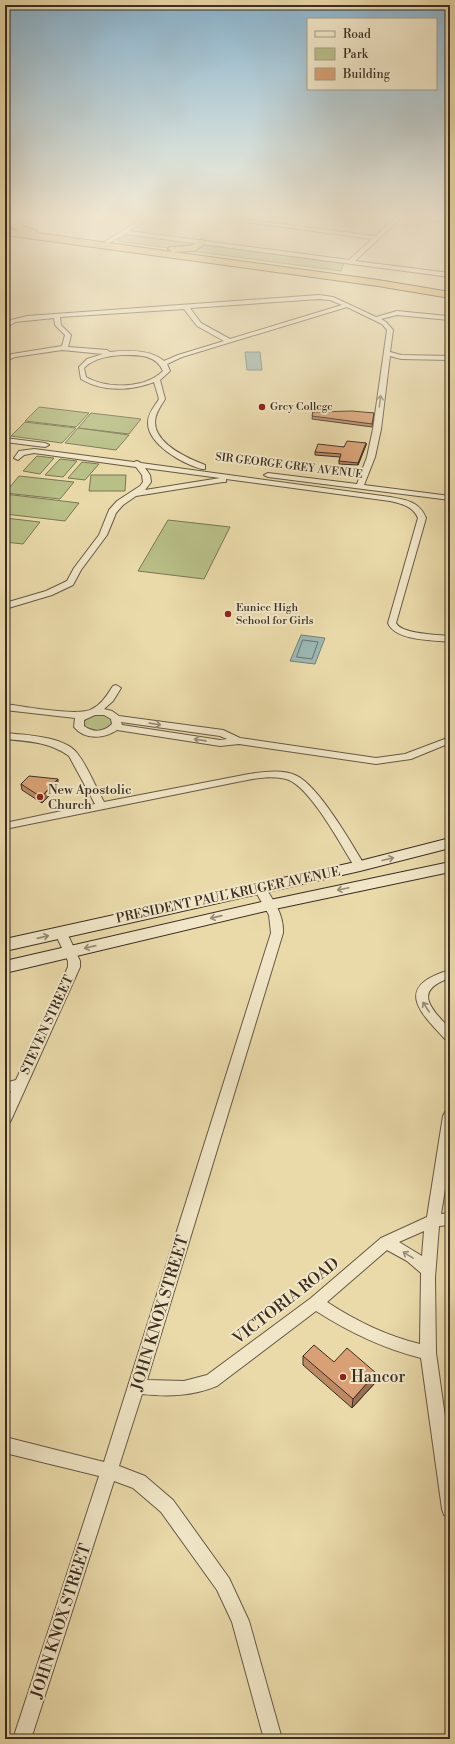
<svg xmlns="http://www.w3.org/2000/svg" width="455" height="1744" viewBox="0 0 455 1744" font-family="'Libre Bodoni',serif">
<rect width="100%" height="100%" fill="#eadaaa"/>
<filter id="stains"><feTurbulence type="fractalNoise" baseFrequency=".005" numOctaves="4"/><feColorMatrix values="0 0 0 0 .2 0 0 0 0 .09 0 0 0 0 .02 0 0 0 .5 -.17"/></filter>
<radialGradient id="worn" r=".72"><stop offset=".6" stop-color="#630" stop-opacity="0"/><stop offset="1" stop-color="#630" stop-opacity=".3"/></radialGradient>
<g fill="#b8bf87" stroke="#7a7655">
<polygon points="128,234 344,263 341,271 117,241"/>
<polygon points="39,407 89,413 76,427 25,421"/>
<polygon points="91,413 141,419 129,434 78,428"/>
<polygon points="25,422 76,428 62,443 11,436"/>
<polygon points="78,428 129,435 116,450 65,443"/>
<polygon points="37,456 54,458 40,474 23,471"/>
<polygon points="60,459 77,461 63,477 45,475"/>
<polygon points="82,462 99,464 85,480 68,478"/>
<polygon points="91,475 126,475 125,491 89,491"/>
<polygon points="19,476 74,482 60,499 5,493"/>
<polygon points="5,494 79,503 65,521 5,514"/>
<polygon points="5,518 40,522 23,544 5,542"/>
<polygon points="168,520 230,527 204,579 138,571"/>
<polygon points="93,715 103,715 111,718 113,723 111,726 98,731 85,727 84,721"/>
</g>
<g fill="#9bb8b3" stroke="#758079">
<polygon points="245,352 260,352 262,370 247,370"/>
<polygon points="301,635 325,638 315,664 290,661"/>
</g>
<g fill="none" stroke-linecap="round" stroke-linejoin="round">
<polygon stroke="#6b726b" stroke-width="1" points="303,640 318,642 312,659 297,657"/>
<defs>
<g id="street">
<polygon points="20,216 26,216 5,229 5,225"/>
<polygon points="146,216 152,216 129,231 349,260 372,239 202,216 218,216 375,236 397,216 450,218 450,222 401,218 355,261 450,273 450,277 125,234 109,243 104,242"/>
<path d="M319,295l14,2 43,20 21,-6 50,5 3,-2 -1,6 -52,-5 -16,4 5,3 7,8 -3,22 11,3 49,1v4l-49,-1 -11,-3 -9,73 -6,28 -11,28 86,11v4l-182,-23 -4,-2 4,-2 89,11 10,-27 6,-28 14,-99 -5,-6 -35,-17 -165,50 -15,7 3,7 -10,9 5,19c-4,7 -10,14 -10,23 0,22 32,36 50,43v4h-3c-19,-5 -55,-25 -54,-47 0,-9 7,-16 11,-23l-5,-17c-23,9 -52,10 -73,-3l-2,-12 8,-8 16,-5 -41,-4 -47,7 -10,4v-4l7,-3 50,-8 3,-11 -10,-10 -1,-7 -39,4 -10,7v-5l6,-4 16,-4zM319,299l11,1 12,5 -112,34 -29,-16 -11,-15zM184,309l13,17 27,15 -46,14 -14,6c-14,-12 -37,-11 -54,-9l-3,-2 -39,-3 3,-12 -10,-10 -1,-8zM122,355c15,0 34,-1 41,16 -18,18 -56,18 -77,6l-2,-9c10,-10 24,-12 38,-13z"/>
<polygon points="5,438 45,443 49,445 45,447 5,442"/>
<path d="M34,449l100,13 3,-1 4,2 249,34c16,3 29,4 36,21l-30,105c5,11 42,12 54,13v6c-17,-2 -55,-1 -62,-19l30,-105c-5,-12 -16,-14 -28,-17l-164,-22v3h-3l-87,14 -13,9 -7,8 -9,22 -26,35 -8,15 -21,10 -47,14v-6l41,-12 21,-10 7,-13 25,-33 10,-25 8,-9 23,-15 3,-4 -1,-7 -6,-8 -102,-14 -10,2 -6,5 -4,-2 5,-7zM145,468l75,10 -75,12 6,-8 -1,-7z"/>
<path d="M116,685l5,3 -8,13 -9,8 8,2 7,5 104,14 17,8 136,20 29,-4 45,-17v6l-39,16 -35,5 -137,-20 -19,2 -103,-16c-13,9 -32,10 -43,-3l1,-9 -70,-8v-6c17,2 74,13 87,5 10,-5 15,-14 21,-23zM95,715h9l7,4 1,5c-8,8 -19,9 -28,2v-6zM121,722l99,14 7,3 -7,1 -98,-15z"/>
<path d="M5,733c20,2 59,3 72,20 11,14 18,33 27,49l145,-28c15,-2 34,-5 48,2 22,11 55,68 68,90l-1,3h-8c-14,-22 -44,-79 -67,-89 -15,-6 -37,-1 -52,2l-232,47v-6l90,-19 -26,-48c-19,-14 -41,-15 -64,-17z"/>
<path d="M259,883l4,1c10,16 21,30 20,49l-136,447 37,1 23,-6 104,-77 70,-60 46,-21 16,-101 2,-4 5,-1v47l-9,56 9,-1v12l-11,1 -4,52 1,75 14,99v65l-6,-2 -2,-6 -21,-151c-37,-9 -72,-26 -105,-47l-99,75c-25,10 -48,11 -75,8l-23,72 26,10 28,24 56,78 20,43 33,118h-18l-32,-117 -15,-32 -56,-78 -28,-24 -19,-7 -83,258h-18l86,-263 -94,-23v-16l99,25 167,-529 -2,-18 -16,-28 2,-3zM424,1231l-2,25 -23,-14zM387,1250l20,11 14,12 -1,71c-33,-8 -64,-23 -93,-42z"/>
<polygon points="61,929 65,930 67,933 80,961 80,967 12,1118 10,1122 5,1123 5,1104 11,1091 5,1093 5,1083 16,1080 68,967 68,961 55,933 57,930"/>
<path d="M450,970v8c-38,13 -19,30 0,51v13l-4,-2c-29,-30 -51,-54 4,-70z"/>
</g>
<g id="secondary">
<polygon points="450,838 450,848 360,871 5,951 5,939 360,861"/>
<polygon points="450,862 450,872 270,910 5,973 5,961 270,900"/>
</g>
<polygon id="highway" points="19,216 29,216 22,226 36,230 37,233 173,252 168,249 169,247 189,246 202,239 207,242 195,251 173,252 378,280 450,292 450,298 378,286 5,235 5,229 20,231 11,227"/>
</defs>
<use href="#street" stroke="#675845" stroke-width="2"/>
<use href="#secondary" stroke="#3b2d23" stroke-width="2"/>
<use href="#highway" stroke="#3b2d23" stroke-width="2"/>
<use href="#street" fill="#f1e7c8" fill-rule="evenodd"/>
<use href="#secondary" fill="#f1e7c8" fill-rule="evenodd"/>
<use href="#highway" fill="#e5bd75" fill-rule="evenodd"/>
</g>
<g fill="#bb8a65" stroke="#3b2d23">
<polygon points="313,412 374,413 372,427 312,419"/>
<polygon points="366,443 366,445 358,465 339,464 339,461 340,457 315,455 315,452"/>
<polygon points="21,784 58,786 42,803 22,790"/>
<polygon points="303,1356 334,1362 375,1383 352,1408 303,1365"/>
</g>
<g fill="#987052" stroke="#3b2d23">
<polygon points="366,443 366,445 358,465 358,463"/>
<polygon points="58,779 58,786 42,803 41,797"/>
<polygon points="376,1373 375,1383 352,1408 353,1399"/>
</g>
<g fill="#d9a075" stroke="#3b2d23">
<polygon points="352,411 374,413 372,424 312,416 313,412"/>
<polygon points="347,441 366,443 358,463 339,461 341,454 315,452 318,444 344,447"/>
<polygon points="29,776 58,779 41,797 21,784"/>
<polygon points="314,1345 334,1362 347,1348 376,1373 353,1399 303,1356"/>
</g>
<defs><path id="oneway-shaft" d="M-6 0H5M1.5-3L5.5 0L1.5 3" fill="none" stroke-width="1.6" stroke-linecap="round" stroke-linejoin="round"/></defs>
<g stroke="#968a76">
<use href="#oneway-shaft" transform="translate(380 401) rotate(-83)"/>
<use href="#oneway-shaft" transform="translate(155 724) rotate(8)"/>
<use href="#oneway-shaft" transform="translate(200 740) rotate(-172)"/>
<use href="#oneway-shaft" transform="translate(388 859) rotate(-14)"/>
<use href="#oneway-shaft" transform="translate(343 889) rotate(168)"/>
<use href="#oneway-shaft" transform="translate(216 917) rotate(167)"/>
<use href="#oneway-shaft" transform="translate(43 937) rotate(-13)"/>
<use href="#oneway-shaft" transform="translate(90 947) rotate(167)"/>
<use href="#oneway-shaft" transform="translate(426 1007) rotate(-123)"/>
<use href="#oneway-shaft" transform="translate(408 1255) rotate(-148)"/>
</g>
<linearGradient id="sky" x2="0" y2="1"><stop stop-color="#89b6d3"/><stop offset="0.47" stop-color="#f6eed9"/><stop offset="1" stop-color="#f6eed9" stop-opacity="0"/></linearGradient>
<rect width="455" height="460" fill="url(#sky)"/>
<g fill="#8f2418" stroke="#f1e7c8" stroke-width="1.5">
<circle cx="262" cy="407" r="4"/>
<circle cx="228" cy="614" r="4"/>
<circle cx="40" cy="797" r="4"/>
<circle cx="343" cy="1377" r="4"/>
</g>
<g text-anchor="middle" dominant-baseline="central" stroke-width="4" stroke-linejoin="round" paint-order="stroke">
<g font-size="11" fill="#3b2d23" stroke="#f1e7c8" text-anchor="start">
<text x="270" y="407">Grey College</text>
<text x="236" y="608">Eunice High<tspan x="236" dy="13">School for Girls</tspan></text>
</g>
<g font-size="11" fill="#3b2d23" stroke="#f1e7c8">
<text transform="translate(289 466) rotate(7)">SIR GEORGE GREY AVENUE</text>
</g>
<g font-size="13" fill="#3b2d23" stroke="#f1e7c8" text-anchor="start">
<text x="48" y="790">New Apostolic<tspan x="48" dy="15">Church</tspan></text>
</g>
<g font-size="13" fill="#3b2d23" stroke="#f1e7c8">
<text transform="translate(228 895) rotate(-12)">PRESIDENT PAUL KRUGER AVENUE</text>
<text transform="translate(47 1025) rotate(-65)">STEVEN STREET</text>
</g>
<g font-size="16" fill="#3b2d23" stroke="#f1e7c8">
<text transform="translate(286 1301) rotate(-38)">VICTORIA ROAD</text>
<text transform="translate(160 1313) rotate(-73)">JOHN KNOX STREET</text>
<text transform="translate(61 1621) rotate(-72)">JOHN KNOX STREET</text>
</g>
<g font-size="16" fill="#3b2d23" stroke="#f1e7c8" text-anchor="start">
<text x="351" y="1377">Hancor</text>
</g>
</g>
<rect width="455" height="1744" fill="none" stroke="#eadaaa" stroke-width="20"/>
<rect x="6" y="6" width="443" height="1732" fill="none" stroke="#3b2d23" stroke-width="2"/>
<rect x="10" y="10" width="435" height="1724" fill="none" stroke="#3b2d23"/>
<rect x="307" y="18" width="130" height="72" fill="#f1e7c8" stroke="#a89d86"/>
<rect x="315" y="31" width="20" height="6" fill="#f1e7c8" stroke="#a89d86"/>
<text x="343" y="38" font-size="12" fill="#3b2d23">Road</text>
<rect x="315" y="48" width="20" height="12" fill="#b8bf87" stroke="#a89d86"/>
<text x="343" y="58" font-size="12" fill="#3b2d23">Park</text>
<rect x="315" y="68" width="20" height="12" fill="#d9a075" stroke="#a89d86"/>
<text x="343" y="78" font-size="12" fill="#3b2d23">Building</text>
<rect width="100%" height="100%" filter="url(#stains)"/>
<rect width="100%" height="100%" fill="url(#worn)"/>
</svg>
